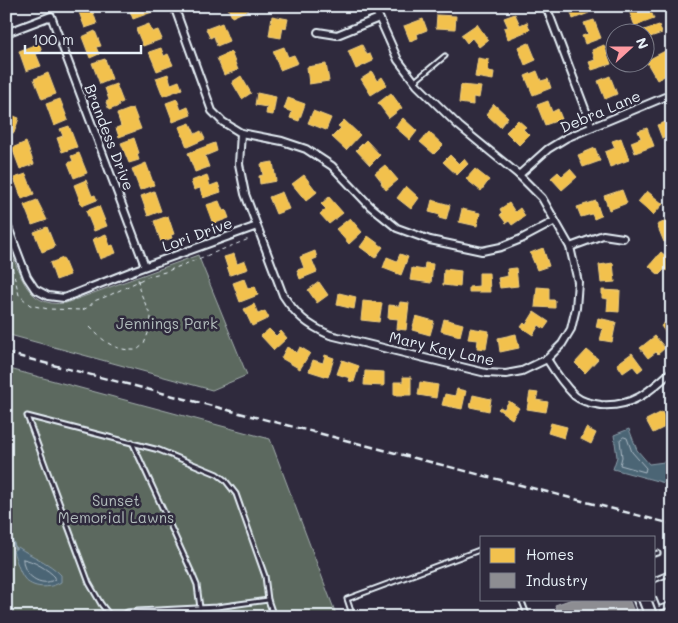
<svg xmlns="http://www.w3.org/2000/svg" width="678" height="623" viewBox="0 0 678 623" font-family="Mali,sans-serif">
<rect width="100%" height="100%" fill="#2f2a3d"/>
<filter id="ink" filterUnits="userSpaceOnUse"><feTurbulence type="fractalNoise" baseFrequency=".02" numOctaves="2"/><feDisplacementMap in="SourceGraphic" scale="10" xChannelSelector="R" yChannelSelector="G"/><feConvolveMatrix kernelMatrix="1 2 1 2 8 2 1 2 1" color-interpolation-filters="sRGB"/></filter>
<g filter="url(#ink)">
<g fill="#5c695f" stroke="#a2adac">
<path d="M6,238c13,31 18,71 60,65l132,-48 49,120 -35,15 -206,-56z"/>
<polygon points="6,368 270,439 337,617 6,617"/>
</g>
<g fill="#4c6575" stroke="#8a9da9">
<polygon points="629,429 637,450 649,464 672,461 672,485 613,469 617,457 614,435"/>
<path d="M18,547c14,10 31,15 43,28v7c-11,7 -29,7 -37,-4 -5,-7 -8,-19 -11,-27z"/>
</g>
<g fill="#f2c14e" stroke="#efcf81">
<polygon points="80,6 91,6 97,24 85,28 77,7"/>
<polygon points="128,6 142,8 150,6 152,12 133,19"/>
<polygon points="227,6 246,6 248,10 232,17"/>
<polygon points="573,6 586,6 589,13 573,19 570,10 574,9"/>
<polygon points="627,6 649,6 654,19 635,26"/>
<polygon points="515,14 520,25 527,22 530,30 508,39 504,28 508,27 504,18"/>
<polygon points="437,15 456,16 455,29 436,28"/>
<polygon points="272,16 288,19 286,28 283,27 281,38 269,36"/>
<polygon points="423,19 427,30 417,34 418,38 410,41 404,26"/>
<polygon points="594,20 601,38 585,44 582,36 588,34 584,23"/>
<polygon points="222,23 229,41 217,46 214,36 210,38 206,29"/>
<polygon points="149,24 152,32 158,30 162,39 143,46 136,29"/>
<polygon points="477,24 488,40 479,47 472,38 467,43 461,35"/>
<polygon points="659,25 662,33 650,37 653,45 646,48 646,32 638,32"/>
<polygon points="95,31 101,46 96,47 99,54 90,58 82,37"/>
<polygon points="39,43 42,51 36,54 41,66 26,71 19,51"/>
<polygon points="529,43 536,60 525,65 518,47"/>
<polygon points="362,45 367,55 370,54 373,61 356,69 348,51"/>
<polygon points="604,45 611,64 592,70 589,62 595,60 592,50"/>
<polygon points="284,47 288,57 294,55 298,63 280,70 273,51"/>
<polygon points="161,48 164,56 168,54 173,65 157,71 149,52"/>
<polygon points="667,50 672,59 672,72 657,80 646,61"/>
<polygon points="231,52 238,70 224,75 217,58"/>
<polygon points="478,58 489,60 488,71 494,72 493,80 475,77"/>
<polygon points="105,59 112,79 100,84 92,63"/>
<polygon points="326,64 329,81 309,84 307,67"/>
<polygon points="537,71 541,81 548,79 551,88 533,95 525,76"/>
<polygon points="372,72 377,81 382,77 387,85 371,95 361,79"/>
<polygon points="48,73 56,94 42,99 34,79"/>
<polygon points="168,74 171,84 179,81 182,89 163,96 156,78"/>
<polygon points="241,76 251,93 242,99 232,82"/>
<polygon points="610,76 617,94 605,99 598,81"/>
<polygon points="116,84 123,102 118,104 119,106 109,110 106,102 109,100 105,88"/>
<polygon points="461,85 481,87 479,98 473,97 473,105 459,103"/>
<polygon points="257,93 276,97 273,115 266,114 267,107 255,105"/>
<polygon points="391,93 402,108 389,118 378,103"/>
<polygon points="288,98 305,104 299,121 290,118 292,112 284,109"/>
<polygon points="60,99 68,120 54,126 46,104"/>
<polygon points="177,99 181,110 188,107 191,115 173,122 166,103"/>
<polygon points="548,101 552,112 558,109 562,119 545,125 537,105"/>
<polygon points="494,104 508,117 500,127 486,114"/>
<polygon points="6,108 13,110 11,115 19,118 14,133 6,130"/>
<polygon points="133,108 141,129 119,137 116,128 121,126 117,114"/>
<polygon points="313,111 331,118 326,130 308,123"/>
<polygon points="403,118 417,131 410,140 395,127"/>
<polygon points="344,120 360,135 346,150 332,137 341,128 338,126"/>
<polygon points="518,120 526,127 523,129 529,135 519,145 506,132"/>
<polygon points="672,120 672,134 662,138 657,125"/>
<polygon points="190,123 195,134 201,131 205,139 187,147 179,127"/>
<polygon points="69,126 77,147 62,152 57,138 63,136 60,129"/>
<polygon points="647,128 654,146 635,153 631,142 641,138 638,131"/>
<polygon points="429,132 443,145 434,154 420,142"/>
<polygon points="134,138 139,153 137,154 139,160 129,163 121,143"/>
<polygon points="621,138 629,160 610,167 605,152 615,148 612,141"/>
<polygon points="366,140 380,155 370,165 356,150"/>
<polygon points="26,142 34,164 20,169 12,148"/>
<polygon points="215,143 217,151 205,156 209,167 195,172 188,153"/>
<polygon points="595,148 600,161 583,167 578,155"/>
<polygon points="79,153 87,173 74,178 68,163 73,161 71,156"/>
<polygon points="450,155 459,164 464,159 468,164 457,175 443,162"/>
<polygon points="273,162 276,181 260,184 259,176 263,175 261,164"/>
<polygon points="146,163 154,185 140,190 132,169"/>
<polygon points="385,165 398,180 386,190 381,183 382,182 375,173"/>
<polygon points="475,169 489,180 481,191 466,179"/>
<polygon points="570,169 577,177 562,190 551,178 558,172 562,176"/>
<polygon points="26,174 34,194 22,199 14,178"/>
<polygon points="207,175 210,186 218,183 221,192 203,198 200,188 194,190 191,181"/>
<polygon points="304,175 317,192 306,201 292,184"/>
<polygon points="86,180 92,196 95,195 97,200 82,206 74,185"/>
<polygon points="406,186 419,198 411,209 397,198"/>
<polygon points="622,190 627,203 609,210 604,196"/>
<polygon points="154,191 161,211 148,216 141,196"/>
<polygon points="647,191 663,204 653,215 638,202"/>
<polygon points="282,192 289,209 276,214 269,197"/>
<polygon points="329,197 343,213 329,224 320,214 326,209 321,204"/>
<polygon points="37,200 47,220 32,225 24,205"/>
<polygon points="432,200 450,205 446,220 439,218 440,215 429,212"/>
<polygon points="219,201 223,211 226,210 229,218 213,224 206,205"/>
<polygon points="596,201 601,216 594,219 592,214 581,217 577,207"/>
<polygon points="509,203 515,212 520,208 525,216 512,225 509,221 506,223 500,215 502,213 500,209"/>
<polygon points="99,206 107,226 94,231 86,211"/>
<polygon points="462,209 480,213 477,226 459,222"/>
<polygon points="168,216 174,234 171,235 172,238 161,242 154,221"/>
<polygon points="350,218 362,232 349,244 336,229"/>
<polygon points="668,220 672,229 672,239 664,242 657,225"/>
<polygon points="47,227 55,247 42,252 34,232"/>
<polygon points="106,234 110,246 113,245 116,253 100,259 93,239"/>
<polygon points="368,236 383,247 375,258 360,247"/>
<polygon points="543,248 549,266 537,270 530,253"/>
<polygon points="315,251 317,258 312,260 317,272 300,279 297,270 304,268 300,257"/>
<polygon points="661,252 672,261 672,265 667,271 665,269 659,275 649,266"/>
<polygon points="234,254 237,264 245,261 248,269 230,275 224,257"/>
<polygon points="400,254 408,257 401,275 383,268 387,257 397,261"/>
<polygon points="63,258 70,275 56,280 50,263"/>
<polygon points="425,263 433,264 431,283 410,280 412,268 424,270"/>
<polygon points="613,263 615,282 601,283 599,265"/>
<polygon points="516,268 518,286 500,288 498,278 508,276 507,269"/>
<polygon points="444,269 461,271 460,287 443,285"/>
<polygon points="479,273 489,273 490,292 469,292 469,287 479,286"/>
<polygon points="244,279 248,289 255,286 258,295 240,302 233,283"/>
<polygon points="319,282 328,295 317,303 308,290"/>
<polygon points="537,287 549,288 549,300 555,300 555,308 535,307"/>
<polygon points="602,290 620,291 619,312 607,311 608,299 602,298"/>
<polygon points="339,293 356,297 354,309 337,305"/>
<polygon points="363,301 382,303 379,322 361,320"/>
<polygon points="400,302 409,303 406,330 397,329 398,319 388,318 389,305 399,306"/>
<polygon points="254,304 258,314 265,311 269,318 252,326 244,309"/>
<polygon points="534,312 549,322 544,329 539,325 533,335 521,327 524,323 526,325"/>
<polygon points="416,316 434,321 430,335 412,330"/>
<polygon points="672,317 672,334 668,336 661,326"/>
<polygon points="598,318 616,322 612,342 600,340 603,329 596,327"/>
<polygon points="444,319 463,324 460,336 441,331"/>
<polygon points="470,328 489,331 486,349 477,348 478,340 468,339"/>
<polygon points="269,329 276,336 281,331 287,338 274,350 261,336"/>
<polygon points="516,334 519,348 500,352 498,338"/>
<polygon points="655,336 665,348 658,354 656,352 648,358 640,348"/>
<polygon points="287,347 297,353 300,347 310,353 300,369 281,358"/>
<polygon points="587,350 598,359 585,373 575,363"/>
<polygon points="632,353 643,368 638,372 633,366 623,373 617,364"/>
<polygon points="325,355 334,358 328,377 309,371 313,360 323,363"/>
<polygon points="342,360 359,366 354,382 349,381 350,378 337,374"/>
<polygon points="365,371 384,372 384,386 364,385"/>
<polygon points="403,377 411,377 411,395 394,395 394,382 403,382"/>
<polygon points="420,382 438,385 436,398 418,395"/>
<polygon points="457,389 466,391 462,409 442,405 445,394 455,396"/>
<polygon points="530,392 538,393 536,400 548,402 546,412 527,409"/>
<polygon points="473,395 491,399 489,411 470,407"/>
<polygon points="509,401 519,408 512,419 498,409 500,407 504,409"/>
<polygon points="662,412 669,425 653,433 646,420"/>
<polygon points="551,423 567,427 564,438 548,433"/>
<polygon points="586,428 596,433 591,444 581,439"/>
</g>
<polygon fill="#8d8d92" stroke="#a8abb1" points="572,599 629,599 636,617 554,617 559,615 555,605"/>
<g fill="none" stroke-linecap="round" stroke-linejoin="round">
<g stroke="#aab9c4" stroke-width="1">
<polygon points="624,437 627,438 632,452 646,468 645,472 620,465 622,457 620,440"/>
<path d="M23,559c9,1 26,11 32,18v2c-14,10 -33,-5 -32,-20z"/>
</g>
<polyline stroke="#8a9da9" stroke-width="2.5" points="6,526 15,548"/>
<defs>
<g id="lane">
<polyline points="415,81 445,56"/>
<polyline points="132,442 192,573 197,585 200,608"/>
<polyline points="654,554 658,553"/>
<polyline points="654,580 671,573"/>
<polyline points="521,599 528,617"/>
<polyline points="635,599 642,617"/>
<polyline points="654,599 661,617"/>
<polyline points="6,605 11,617"/>
<polyline points="658,609 672,604"/>
<polyline points="82,617 99,617"/>
<polyline points="111,617 101,604 89,583 27,416 159,450 217,474 225,480 236,494 265,576 268,600 274,617"/>
<polyline points="118,617 128,612 138,611 217,607 268,600"/>
<polyline points="353,617 347,599 482,549"/>
</g>
<g id="street">
<polyline points="174,6 212,111 223,122 241,133 282,141 306,149 332,166 370,206 397,228 430,240 482,251 501,247 521,239 555,221"/>
<polyline points="546,6 592,127"/>
<polyline points="318,32 337,35 379,18"/>
<polyline points="6,33 51,16 145,266"/>
<path d="M241,133l-2,31 6,30 38,101c13,20 24,30 47,40l156,38 20,1 16,-3 25,-12 15,-15 9,-15 5,-21 2,-26 -8,-35 -28,-49 -23,-23 -60,-49 -42,-41 -19,-25 -24,-54"/>
<polyline points="519,175 548,149 566,138 672,94"/>
<polyline points="6,222 27,277 35,289 48,296 64,298 135,270 257,226"/>
<polyline points="570,247 603,235 623,238"/>
<path d="M547,359c8,13 17,26 28,37 6,5 18,8 26,9 32,2 48,-13 71,-34"/>
</g>
</defs>
<use href="#lane" stroke="#e8f1f8" stroke-width="7"/>
<use href="#street" stroke="#e8f1f8" stroke-width="10"/>
<g stroke="#e8f1f8" stroke-width="1" stroke-dasharray="4 4" stroke-linecap="butt">
<polyline points="6,254 10,258 19,295 30,305 48,309 82,310 89,307 94,301 110,295 149,276 165,272 249,239 248,238"/>
<path d="M90,327c14,15 25,24 47,23l7,-6 6,-16 1,-11 -12,-28 -1,-11"/>
</g>
<use href="#lane" stroke="#2f2a3d" stroke-width="3"/>
<use href="#street" stroke="#2f2a3d" stroke-width="6"/>
<polyline stroke="#e8f1f8" stroke-width="2.5" stroke-dasharray="8 4" stroke-linecap="butt" points="6,353 672,524"/>
</g>
</g>
<g text-anchor="middle" dominant-baseline="central" stroke-width="5" stroke-linejoin="round" paint-order="stroke">
<g font-size="15" fill="#e8f1f8" stroke="#2f2a3d">
<text transform="translate(600 111) rotate(-23)">Debra Lane</text>
<text transform="translate(110 137) rotate(69)">Brandess Drive</text>
<text transform="translate(197 234) rotate(-20)">Lori Drive</text>
<text transform="translate(442 348) rotate(13)">Mary Kay Lane</text>
</g>
<g font-size="15" fill="#b0bbbb" stroke="#2f2a3d">
<text x="167" y="323">Jennings Park</text>
<text x="116" y="500">Sunset<tspan x="116" dy="17">Memorial Lawns</tspan></text>
</g>
</g>
<rect width="678" height="623" fill="none" stroke="#2f2a3d" stroke-width="25"/>
<rect x="12" y="12" width="653" height="598" fill="none" stroke="#e8f1f8" stroke-width="2" filter="url(#ink)"/>
<rect x="480" y="536" width="175" height="65" fill="#2f2a3d" stroke="#797a88"/>
<rect x="490" y="548" width="25" height="15" fill="#f2c14e" stroke="#797a88"/>
<text x="526" y="560" font-size="15" fill="#e8f1f8">Homes</text>
<rect x="490" y="573" width="25" height="15" fill="#8d8d92" stroke="#797a88"/>
<text x="526" y="586" font-size="15" fill="#e8f1f8">Industry</text>
<g transform="translate(630 48) rotate(69)"><circle r="24" fill="#2f2a3d" stroke="#797a88"/>
<path d="M0-4L9 19L0 12L-9 19Z" fill="#ff9aa2"/>
<text y="-8" font-size="14" font-weight="bold" text-anchor="middle" fill="#e8f1f8">N</text>
</g>
<path d="M25 45v8h116v-8" fill="none" stroke="#e8f1f8" stroke-width="2.5"/>
<text x="32" y="45" font-size="15" fill="#e8f1f8" stroke="#2f2a3d" stroke-width="4" paint-order="stroke">100 m</text>
</svg>
